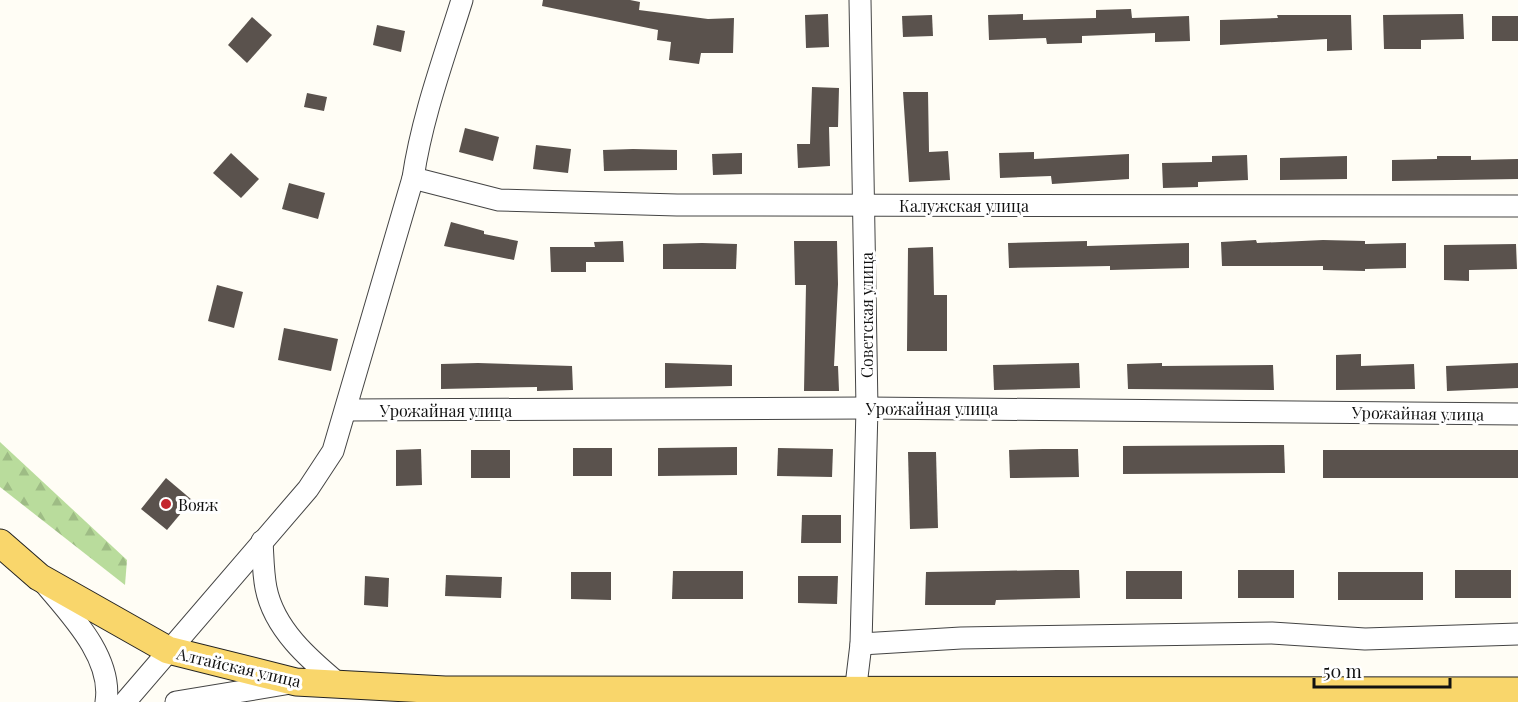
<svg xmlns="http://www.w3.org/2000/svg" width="1518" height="702" viewBox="0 0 1518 702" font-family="'Playfair Display',serif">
<defs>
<pattern id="forest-firs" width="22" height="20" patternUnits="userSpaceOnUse" patternTransform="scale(1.5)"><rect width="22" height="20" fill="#b9dc9c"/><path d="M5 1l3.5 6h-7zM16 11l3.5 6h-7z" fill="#9ebc85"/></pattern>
</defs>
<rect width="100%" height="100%" fill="#fffdf5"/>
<polygon fill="url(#forest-firs)" points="0,442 127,560 125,585 0,487"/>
<g fill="#5a524d">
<polygon points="543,0 630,0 640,2 639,10 708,19 734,18 733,53 701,53 699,64 669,60 671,42 657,40 658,30 542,6"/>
<polygon points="1131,9 1132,18 1189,16 1190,41 1155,42 1155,33 1082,36 1082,43 1047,44 1046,38 989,40 988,15 1023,14 1023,20 1096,18 1096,10"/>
<polygon points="828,14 829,47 806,48 805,15"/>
<polygon points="1463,14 1464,39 1421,40 1421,49 1384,49 1383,15"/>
<polygon points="932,15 933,36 903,37 902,16"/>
<polygon points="1277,15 1351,15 1352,50 1327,51 1327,39 1220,45 1220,20 1278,18"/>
<rect x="1492" y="16" width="26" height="25"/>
<polygon points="252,17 272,35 247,63 228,45"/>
<polygon points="377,25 405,31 401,52 373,45"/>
<polygon points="812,87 839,88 838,127 829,127 830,166 798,168 797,144 810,144"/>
<polygon points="903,92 928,92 929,152 948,151 950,180 909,182"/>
<polygon points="307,93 327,97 324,111 304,107"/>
<polygon points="465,128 499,137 493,161 459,152"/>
<polygon points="536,145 571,149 568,173 533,169"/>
<polygon points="633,149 677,150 677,170 604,171 603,150"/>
<polygon points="1034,152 1034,159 1129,154 1129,179 1052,184 1051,176 1000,178 999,153"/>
<polygon points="231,153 259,179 241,198 213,173"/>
<polygon points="742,153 742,174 713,175 712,154"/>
<polygon points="1247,155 1248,180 1198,182 1198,187 1163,188 1162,163 1212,162 1212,156"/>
<polygon points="1347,156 1347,179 1280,180 1280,158"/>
<polygon points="1437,156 1471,156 1471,160 1518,159 1518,179 1392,181 1392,160 1437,159"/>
<polygon points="289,183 325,193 318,219 282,209"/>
<polygon points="451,222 484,231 484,234 518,241 514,260 444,246"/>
<polygon points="1256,240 1257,243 1323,240 1365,241 1365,244 1406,243 1406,268 1365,269 1365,271 1323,270 1323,266 1222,266 1221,242"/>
<polygon points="623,241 624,262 586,262 586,272 551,272 550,247 595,247 594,242"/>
<polygon points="794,241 837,241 838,284 834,366 838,366 839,391 804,391 806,285 795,285"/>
<polygon points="1087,241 1087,246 1189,243 1189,268 1110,270 1110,266 1009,268 1008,243"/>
<polygon points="702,243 737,244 736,269 663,269 663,244"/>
<polygon points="1516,244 1517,269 1469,270 1469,281 1444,280 1444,245"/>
<polygon points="933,247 934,295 947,295 947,351 907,351 908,248"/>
<polygon points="217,285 243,292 234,328 208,321"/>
<polygon points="284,328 338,339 331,371 278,360"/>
<polygon points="1361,354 1361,366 1414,364 1415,389 1336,390 1336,355"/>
<polygon points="478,363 572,366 573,390 537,391 537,387 441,389 441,364"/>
<polygon points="665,363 732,365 732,386 665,388"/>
<polygon points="1079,363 1080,388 994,390 993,365"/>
<polygon points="1162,363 1162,366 1273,365 1274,390 1128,389 1127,364"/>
<polygon points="1518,363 1518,388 1447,391 1446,366"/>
<polygon points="1284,445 1285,473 1123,474 1123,446"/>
<polygon points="737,447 737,475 658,476 658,448"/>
<rect x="573" y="448" width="39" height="28"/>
<polygon points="778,448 833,449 832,477 777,476"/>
<polygon points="421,449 422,485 396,486 396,450"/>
<polygon points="1043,449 1078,449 1079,477 1010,478 1009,450"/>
<rect x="471" y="450" width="39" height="28"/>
<rect x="1323" y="450" width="195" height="28"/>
<polygon points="908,452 936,452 938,528 910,529"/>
<polygon points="166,478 192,500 167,530 141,509"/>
<polygon points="802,515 841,515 841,543 801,543"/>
<polygon points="1057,570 1079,570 1080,598 996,600 995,605 925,605 926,572"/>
<rect x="1238" y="570" width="56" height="28"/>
<rect x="1455" y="570" width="56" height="28"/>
<polygon points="673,571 743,571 743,599 672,599"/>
<rect x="1126" y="571" width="56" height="28"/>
<polygon points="571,572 611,572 611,600 571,599"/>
<rect x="1338" y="572" width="85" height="28"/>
<polygon points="446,575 502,577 501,598 445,596"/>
<polygon points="365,576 389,578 388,607 364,605"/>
<polygon points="798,576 838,576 837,604 798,603"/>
</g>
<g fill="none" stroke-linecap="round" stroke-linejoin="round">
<defs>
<g id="minor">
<polyline points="413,178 499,200 677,205 1518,206"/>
<polyline points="346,410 867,408 1518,414"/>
<path d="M262,541c1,15 1,32 4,47 8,41 43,71 73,96"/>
<path d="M45,584c26,31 68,74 61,118"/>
<polyline points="861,644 961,638 1207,634 1272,633 1365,639 1518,634"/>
<path d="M125,702l183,-213 25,-38 80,-273c9,-61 31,-120 49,-178"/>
<polyline points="176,702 291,683"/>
<polyline points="854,702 861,644 867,408 860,0"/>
</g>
<polyline id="major" points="0,543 39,577 168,650 296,682 445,690 1518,691"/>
</defs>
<use href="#minor" stroke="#444" stroke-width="23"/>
<use href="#major" stroke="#222" stroke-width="29"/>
<use href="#minor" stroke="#fff" stroke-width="21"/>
<use href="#major" stroke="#f9d66b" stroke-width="27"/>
</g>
<circle fill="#c4262e" stroke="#fff" stroke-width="2" cx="166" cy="504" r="6"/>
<g text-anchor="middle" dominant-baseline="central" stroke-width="6" stroke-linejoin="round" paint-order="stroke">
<g font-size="16" fill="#111" stroke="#fff">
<text x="964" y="205">Калужская улица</text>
<text transform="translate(866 315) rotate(-90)">Советская улица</text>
<text x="932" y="408">Урожайная улица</text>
<text x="446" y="410">Урожайная улица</text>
<text transform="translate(1418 413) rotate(1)">Урожайная улица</text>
<text transform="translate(239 667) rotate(13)">Алтайская улица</text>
</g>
<g font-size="16" fill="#111" stroke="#fff" text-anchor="start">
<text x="178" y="504">Вояж</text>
</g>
</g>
<path d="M1314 678v9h136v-9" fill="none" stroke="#111111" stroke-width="3"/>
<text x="1323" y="678" font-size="18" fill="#111111" stroke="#ffffff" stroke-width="4.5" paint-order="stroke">50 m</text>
</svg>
